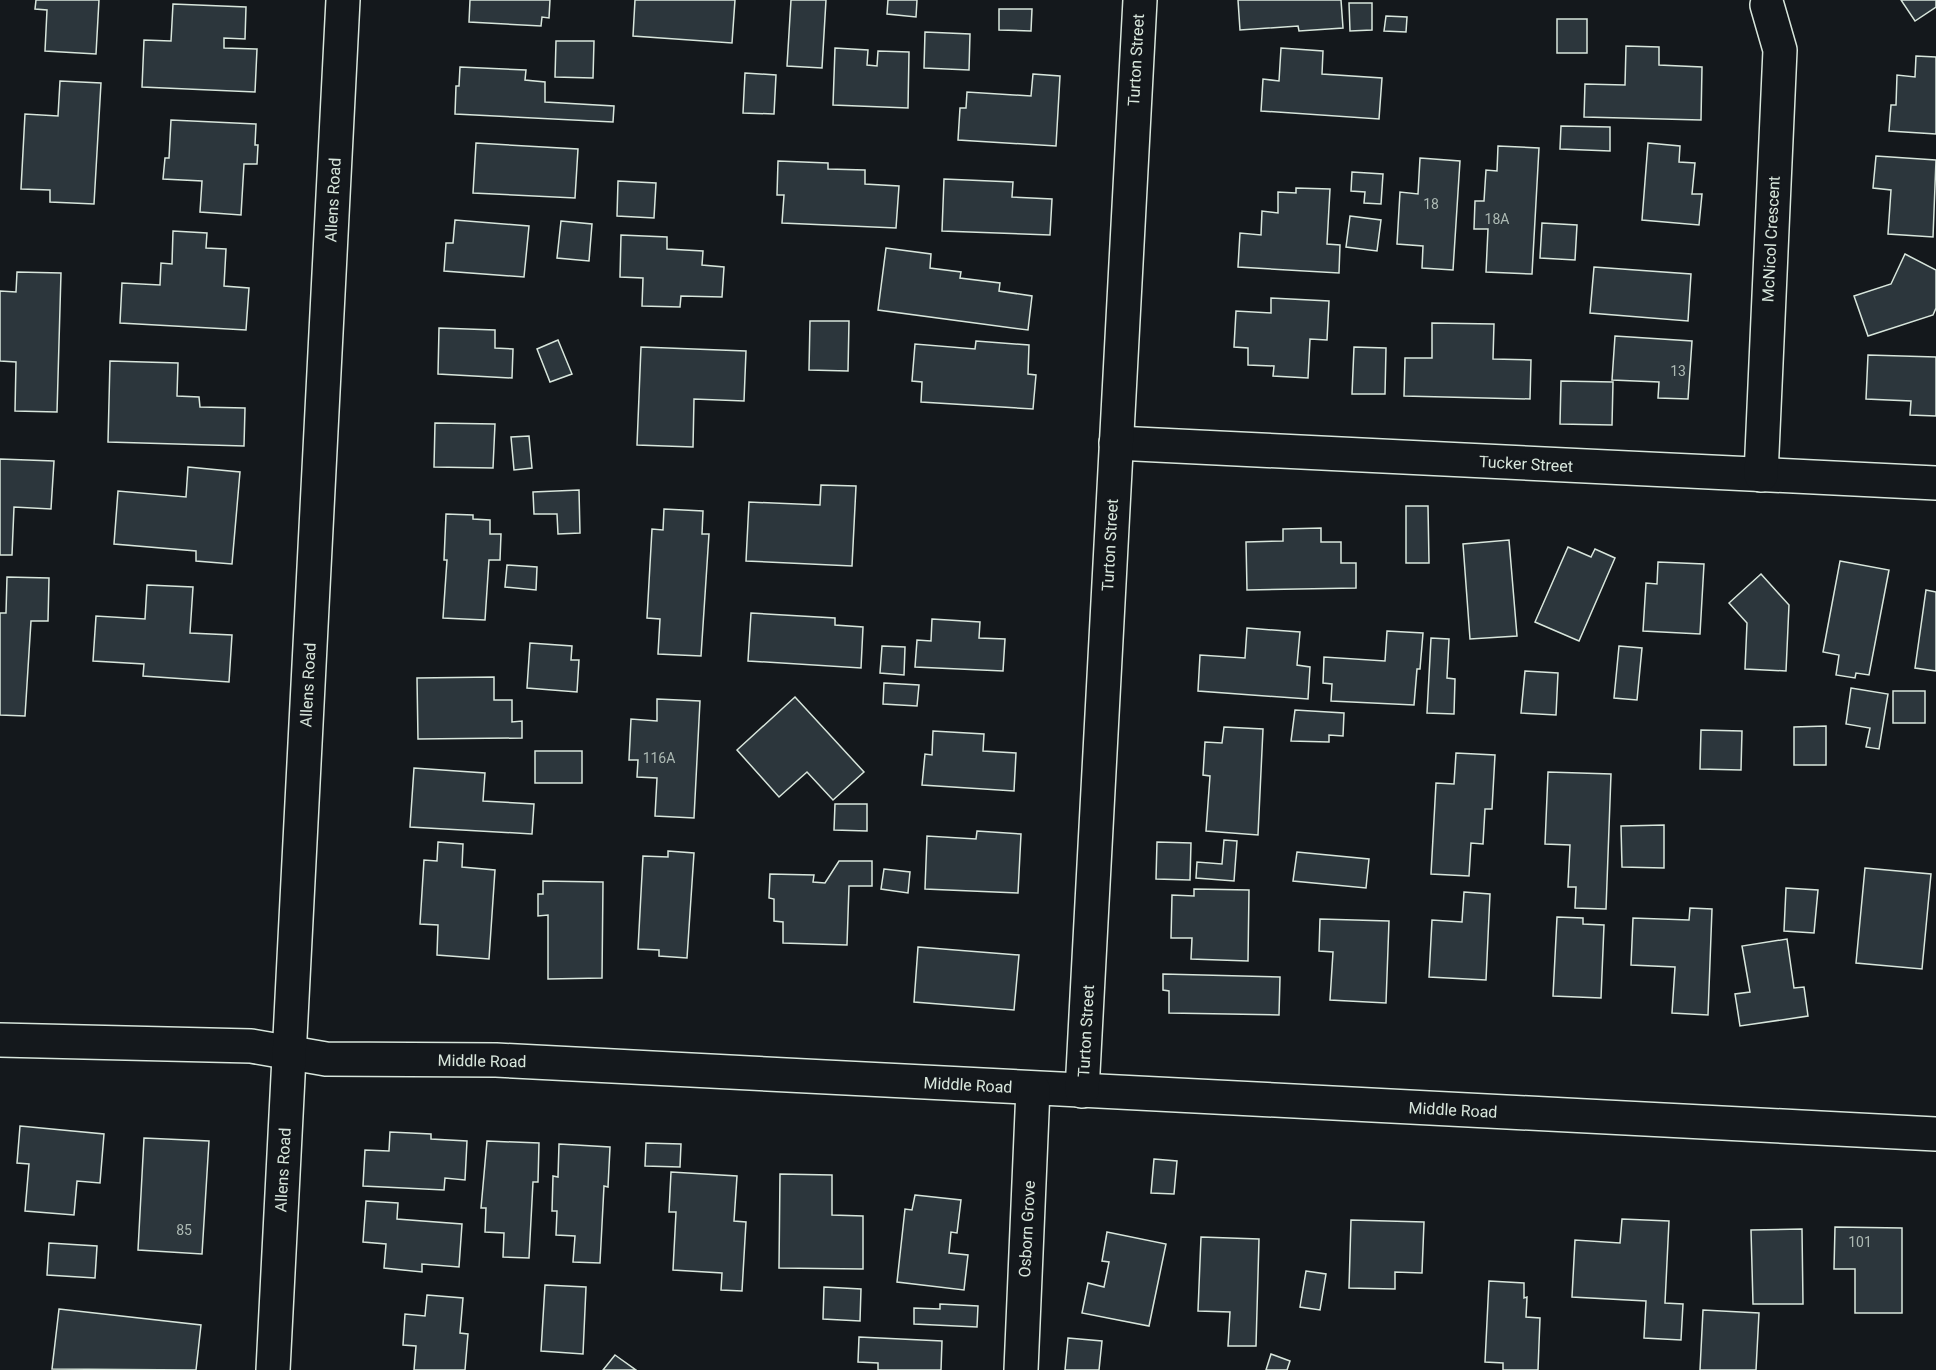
<svg xmlns="http://www.w3.org/2000/svg" width="1936" height="1370" viewBox="0 0 1936 1370" font-family="Roboto,sans-serif">
<rect width="100%" height="100%" fill="#14181c"/>
<g fill="#2c363c" stroke="#d8e6dc" stroke-width="1.5">
<polygon points="36,0 99,0 96,54 45,51 47,10 35,9"/>
<polygon points="470,0 550,0 549,18 542,17 541,26 469,22"/>
<polygon points="635,0 735,0 732,43 633,36"/>
<polygon points="791,0 826,0 822,68 787,66"/>
<polygon points="888,0 917,0 916,17 887,14"/>
<polygon points="1238,0 1341,0 1343,28 1299,31 1298,26 1240,30"/>
<polygon points="1901,0 1936,0 1936,7 1915,21"/>
<polygon points="1349,3 1372,3 1372,30 1350,31"/>
<polygon points="173,4 246,7 245,39 224,38 224,48 257,49 255,92 142,87 144,40 171,41"/>
<polygon points="999,9 1032,9 1031,31 999,30"/>
<polygon points="1386,16 1407,17 1406,32 1384,31"/>
<rect x="1557" y="19" width="30" height="34"/>
<polygon points="925,32 970,34 969,70 924,68"/>
<polygon points="556,41 594,41 593,78 555,77"/>
<polygon points="1626,46 1659,47 1659,65 1702,67 1701,120 1584,117 1585,84 1625,85"/>
<polygon points="835,48 868,50 867,65 877,66 878,51 909,52 908,108 833,105"/>
<polygon points="1281,48 1323,51 1322,74 1382,78 1379,119 1261,111 1263,79 1279,81"/>
<polygon points="1916,56 1936,57 1936,134 1889,131 1891,105 1896,105 1897,75 1915,77"/>
<polygon points="460,67 526,70 525,80 545,82 545,102 614,106 613,122 455,114 456,86 459,86"/>
<polygon points="745,73 776,75 774,114 743,113"/>
<polygon points="1033,74 1060,76 1056,146 958,140 960,108 966,108 967,92 1031,96"/>
<polygon points="60,81 101,83 94,204 50,202 50,190 21,189 25,114 58,116"/>
<polygon points="171,120 256,124 255,145 258,145 257,164 244,164 241,215 200,212 202,181 163,179 165,158 169,158"/>
<polygon points="1561,126 1610,127 1610,151 1560,149"/>
<polygon points="476,143 578,149 575,198 473,193"/>
<polygon points="1648,143 1680,146 1679,162 1695,163 1692,194 1702,194 1699,225 1642,220"/>
<polygon points="1498,146 1539,148 1532,274 1486,272 1488,229 1474,229 1475,201 1484,201 1486,170 1497,171"/>
<polygon points="1876,156 1936,160 1933,237 1888,234 1891,190 1873,188"/>
<polygon points="1420,158 1460,161 1453,270 1422,268 1423,246 1397,244 1400,192 1418,194"/>
<polygon points="778,161 828,163 828,169 865,170 865,184 899,186 896,228 782,223 784,195 777,195"/>
<polygon points="1352,172 1383,174 1381,204 1364,203 1365,192 1351,191"/>
<polygon points="944,179 1013,182 1012,197 1052,199 1050,235 942,231"/>
<polygon points="618,181 656,183 654,218 617,216"/>
<polygon points="1296,188 1330,189 1327,244 1340,245 1339,273 1238,267 1240,233 1261,235 1262,211 1278,213 1278,192 1296,193"/>
<polygon points="1350,216 1381,220 1377,251 1346,247"/>
<polygon points="455,220 529,226 524,277 444,271 446,243 453,243"/>
<polygon points="561,221 592,224 589,261 557,258"/>
<polygon points="1542,223 1577,225 1575,260 1540,258"/>
<polygon points="173,231 207,233 206,248 226,249 224,286 249,288 246,330 120,323 122,283 160,285 161,263 172,264"/>
<polygon points="621,235 667,237 667,249 703,251 702,265 724,267 722,297 681,296 680,307 642,306 643,278 620,277"/>
<polygon points="886,248 931,254 930,268 961,272 960,278 1000,283 999,291 1032,296 1028,330 878,310"/>
<polygon points="1905,254 1936,270 1936,308 1933,315 1868,336 1854,296 1891,284"/>
<polygon points="1594,267 1691,274 1688,321 1590,313"/>
<polygon points="17,272 61,273 57,412 15,411 16,362 0,361 0,291 16,292"/>
<polygon points="1271,298 1329,301 1327,340 1310,339 1308,378 1273,376 1274,366 1248,365 1248,348 1234,347 1236,311 1271,313"/>
<polygon points="810,321 849,321 848,371 809,370"/>
<polygon points="1432,323 1494,324 1493,359 1531,360 1530,399 1404,396 1405,358 1432,358"/>
<polygon points="439,328 495,330 495,348 513,349 512,378 438,374"/>
<polygon points="1615,336 1692,341 1688,399 1658,398 1659,382 1612,380"/>
<polygon points="558,340 572,374 550,382 537,349"/>
<polygon points="976,341 1029,345 1028,374 1036,375 1033,409 921,402 922,382 912,381 915,344 975,349"/>
<polygon points="641,347 746,351 744,401 694,399 693,447 637,445"/>
<polygon points="1354,347 1386,348 1385,394 1352,394"/>
<polygon points="1868,355 1936,357 1936,416 1910,415 1911,401 1866,399"/>
<polygon points="110,361 178,363 177,396 199,397 200,407 245,408 244,446 108,442"/>
<polygon points="1561,381 1613,382 1612,425 1560,424"/>
<polygon points="435,423 495,424 493,468 434,467"/>
<polygon points="529,436 532,468 514,470 511,437"/>
<polygon points="0,459 54,461 51,509 14,507 12,555 0,555"/>
<polygon points="188,467 240,472 232,564 196,561 196,551 114,544 118,491 186,497"/>
<polygon points="821,485 856,486 852,566 746,561 749,502 820,505"/>
<polygon points="579,490 580,533 558,534 557,514 534,514 533,492"/>
<polygon points="1406,506 1428,506 1429,563 1406,563"/>
<polygon points="664,509 703,511 702,534 709,534 701,656 658,654 660,619 647,618 652,529 663,530"/>
<polygon points="446,514 473,515 473,519 490,520 490,534 501,534 500,560 489,560 485,620 443,618 447,560 444,560"/>
<polygon points="1321,528 1321,542 1341,542 1341,563 1356,563 1356,588 1247,590 1246,542 1283,541 1283,529"/>
<polygon points="1509,540 1517,636 1470,639 1463,544"/>
<polygon points="1568,547 1591,557 1595,549 1615,558 1579,641 1535,622"/>
<polygon points="1840,561 1889,570 1869,675 1856,673 1855,678 1836,675 1839,655 1823,652"/>
<polygon points="1658,562 1704,564 1700,634 1643,631 1646,583 1657,584"/>
<polygon points="507,565 537,567 536,590 505,587"/>
<polygon points="1761,574 1789,605 1786,671 1745,669 1747,623 1729,603"/>
<polygon points="7,577 49,578 48,621 31,621 25,716 0,715 0,613 6,613"/>
<polygon points="147,585 193,587 190,633 232,635 229,682 143,676 144,664 93,661 96,616 145,619"/>
<polygon points="1926,590 1936,592 1936,671 1915,668"/>
<polygon points="751,613 835,618 835,625 863,627 861,668 748,661"/>
<polygon points="932,619 980,622 979,638 1005,639 1003,671 915,667 917,640 931,641"/>
<polygon points="1247,628 1300,632 1297,665 1310,667 1308,699 1198,691 1200,655 1245,658"/>
<polygon points="1387,631 1423,633 1420,669 1417,669 1414,705 1331,701 1332,684 1323,683 1324,657 1385,661"/>
<polygon points="1431,638 1449,639 1447,678 1455,679 1454,714 1427,713"/>
<polygon points="530,643 572,646 571,660 579,660 577,692 527,688"/>
<polygon points="882,646 905,647 904,675 880,673"/>
<polygon points="1619,646 1642,648 1637,700 1614,698"/>
<polygon points="1525,671 1558,673 1556,715 1521,713"/>
<polygon points="494,677 494,700 512,700 512,722 522,721 522,738 418,739 417,678"/>
<polygon points="884,683 919,685 917,706 883,704"/>
<polygon points="1851,688 1888,694 1879,749 1866,747 1870,728 1846,724"/>
<rect x="1893" y="691" width="32" height="32"/>
<polygon points="795,697 864,772 833,800 807,772 779,797 737,750"/>
<polygon points="657,699 700,701 694,818 655,816 657,778 637,777 638,760 629,760 631,719 657,721"/>
<polygon points="1295,710 1344,713 1343,736 1329,735 1329,742 1291,741"/>
<polygon points="1826,726 1826,765 1794,765 1794,727"/>
<polygon points="1224,727 1263,729 1258,835 1206,831 1210,776 1203,775 1205,742 1222,743"/>
<polygon points="1701,730 1742,731 1741,770 1700,769"/>
<polygon points="933,731 984,734 983,751 1016,753 1014,791 922,785 925,754 932,755"/>
<rect x="535" y="751" width="47" height="32"/>
<polygon points="1456,753 1495,755 1492,809 1485,809 1483,844 1471,843 1469,876 1431,874 1436,783 1454,784"/>
<polygon points="414,768 485,773 483,801 534,804 532,834 410,827"/>
<polygon points="1548,772 1611,774 1606,909 1575,908 1576,887 1568,887 1570,845 1545,844"/>
<polygon points="835,804 867,804 867,831 834,830"/>
<polygon points="1664,825 1664,868 1622,867 1621,826"/>
<polygon points="977,831 1021,834 1018,893 925,889 927,836 976,839"/>
<polygon points="1224,840 1237,841 1234,881 1196,878 1197,862 1222,864"/>
<polygon points="438,842 463,844 462,867 495,870 489,959 437,955 438,925 420,924 424,860 437,861"/>
<polygon points="1157,842 1191,843 1190,880 1156,879"/>
<polygon points="668,851 694,853 687,958 659,956 659,950 638,949 643,856 668,857"/>
<polygon points="1297,852 1369,859 1366,888 1293,881"/>
<polygon points="839,861 872,861 872,886 849,886 847,945 783,943 783,922 774,921 774,899 769,898 770,874 814,875 813,882 825,883"/>
<polygon points="1865,868 1931,874 1922,969 1856,963"/>
<polygon points="884,869 910,872 908,893 881,889"/>
<polygon points="543,881 603,882 602,978 548,979 548,915 538,916 538,894 543,894"/>
<polygon points="1786,888 1818,890 1814,933 1784,931"/>
<polygon points="1194,889 1249,890 1248,961 1191,959 1192,938 1171,938 1172,895 1194,896"/>
<polygon points="1464,892 1490,894 1486,980 1429,977 1432,920 1462,922"/>
<polygon points="1690,908 1712,909 1708,1015 1672,1013 1675,967 1631,965 1633,918 1689,920"/>
<polygon points="1557,917 1583,918 1583,924 1604,925 1601,998 1553,996"/>
<polygon points="1320,919 1389,921 1386,1003 1330,1000 1333,952 1319,951"/>
<polygon points="1787,939 1794,988 1804,987 1808,1016 1740,1026 1735,994 1750,992 1742,946"/>
<polygon points="918,947 1019,955 1014,1010 914,1002"/>
<polygon points="1163,974 1280,977 1279,1015 1169,1013 1169,991 1163,990"/>
<polygon points="20,1126 104,1134 100,1183 77,1181 74,1215 25,1211 29,1164 17,1163"/>
<polygon points="390,1132 431,1134 431,1139 467,1141 465,1180 445,1178 444,1190 363,1186 365,1150 389,1151"/>
<polygon points="144,1138 209,1141 202,1254 138,1250"/>
<polygon points="487,1141 539,1143 538,1182 533,1182 529,1258 503,1257 504,1233 485,1232 486,1208 481,1208"/>
<polygon points="646,1143 681,1144 680,1167 645,1166"/>
<polygon points="559,1144 610,1147 608,1187 604,1186 600,1263 573,1262 575,1236 556,1235 557,1211 552,1211 553,1176 558,1177"/>
<polygon points="1154,1159 1177,1161 1174,1194 1151,1193"/>
<polygon points="671,1172 737,1176 734,1221 746,1222 742,1291 721,1290 722,1273 673,1270 676,1212 669,1212"/>
<polygon points="780,1174 832,1175 832,1215 863,1216 863,1269 779,1268"/>
<polygon points="915,1195 961,1200 957,1233 951,1232 949,1253 968,1255 964,1290 897,1282 905,1209 912,1210"/>
<polygon points="366,1201 398,1203 397,1219 462,1224 459,1267 422,1264 422,1272 384,1268 386,1244 363,1242"/>
<polygon points="1622,1219 1669,1221 1665,1303 1683,1304 1681,1340 1644,1338 1646,1301 1572,1297 1575,1240 1620,1243"/>
<polygon points="1351,1220 1424,1222 1422,1273 1395,1272 1395,1289 1349,1288"/>
<polygon points="1835,1227 1902,1228 1902,1313 1855,1313 1855,1269 1834,1269"/>
<polygon points="1802,1229 1803,1304 1753,1304 1751,1230"/>
<polygon points="1107,1232 1166,1244 1149,1326 1082,1313 1088,1283 1104,1287 1109,1262 1102,1261"/>
<polygon points="1201,1237 1259,1239 1256,1346 1228,1346 1230,1312 1198,1311"/>
<polygon points="49,1243 97,1246 95,1278 47,1275"/>
<polygon points="1306,1271 1326,1274 1320,1310 1300,1307"/>
<polygon points="1489,1281 1524,1283 1524,1298 1527,1297 1526,1317 1540,1318 1538,1370 1503,1370 1503,1363 1485,1362"/>
<polygon points="545,1285 586,1287 583,1354 541,1351"/>
<polygon points="824,1287 861,1289 860,1321 823,1319"/>
<polygon points="427,1295 463,1298 460,1333 468,1334 465,1370 414,1370 416,1346 403,1345 405,1314 425,1316"/>
<polygon points="940,1304 978,1306 977,1327 914,1324 914,1308 940,1309"/>
<polygon points="59,1309 201,1325 196,1370 52,1369"/>
<polygon points="1703,1310 1759,1313 1756,1370 1700,1370"/>
<polygon points="859,1337 942,1341 941,1370 878,1370 878,1363 858,1362"/>
<polygon points="1068,1338 1102,1341 1099,1370 1065,1370"/>
<polygon points="1271,1354 1290,1361 1287,1370 1266,1370"/>
<polygon points="615,1355 636,1370 603,1370"/>
</g>
<g fill="none" stroke-linecap="round" stroke-linejoin="round">
<defs>
<g id="minor">
<polyline points="1116,443 1936,483"/>
<polyline points="1761,475 1780,50 1767,5"/>
<polyline points="0,1040 251,1046 326,1059 496,1060 1936,1134"/>
<polyline points="1082,1091 1140,0"/>
<polyline points="273,1370 343,0"/>
<polyline points="1021,1370 1033,1089"/>
</g>
</defs>
<use href="#minor" stroke="#d8e6dc" stroke-width="36"/>
<use href="#minor" stroke="#14181c" stroke-width="33"/>
</g>
<g text-anchor="middle" dominant-baseline="central" stroke-width="4.5" stroke-linejoin="round" paint-order="stroke">
<g font-size="14" fill="#adbab4">
<text x="1431" y="204">18</text>
<text x="1497" y="219">18A</text>
<text x="1678" y="371">13</text>
<text x="659" y="758">116A</text>
<text x="184" y="1230">85</text>
<text x="1860" y="1242">101</text>
</g>
<g font-size="16" fill="#d8e6dc" stroke="#14181c">
<text transform="translate(1136 60) rotate(-87)">Turton Street</text>
<text transform="translate(333 200) rotate(-87)">Allens Road</text>
<text transform="translate(1771 239) rotate(-87)">McNicol Crescent</text>
<text transform="translate(1526 464) rotate(3)">Tucker Street</text>
<text transform="translate(1110 545) rotate(-87)">Turton Street</text>
<text transform="translate(308 685) rotate(-87)">Allens Road</text>
<text transform="translate(1086 1031) rotate(-87)">Turton Street</text>
<text transform="translate(482 1061) rotate(1)">Middle Road</text>
<text transform="translate(968 1085) rotate(3)">Middle Road</text>
<text transform="translate(1453 1110) rotate(3)">Middle Road</text>
<text transform="translate(283 1170) rotate(-87)">Allens Road</text>
<text transform="translate(1027 1229) rotate(-87)">Osborn Grove</text>
</g>
</g>
</svg>
